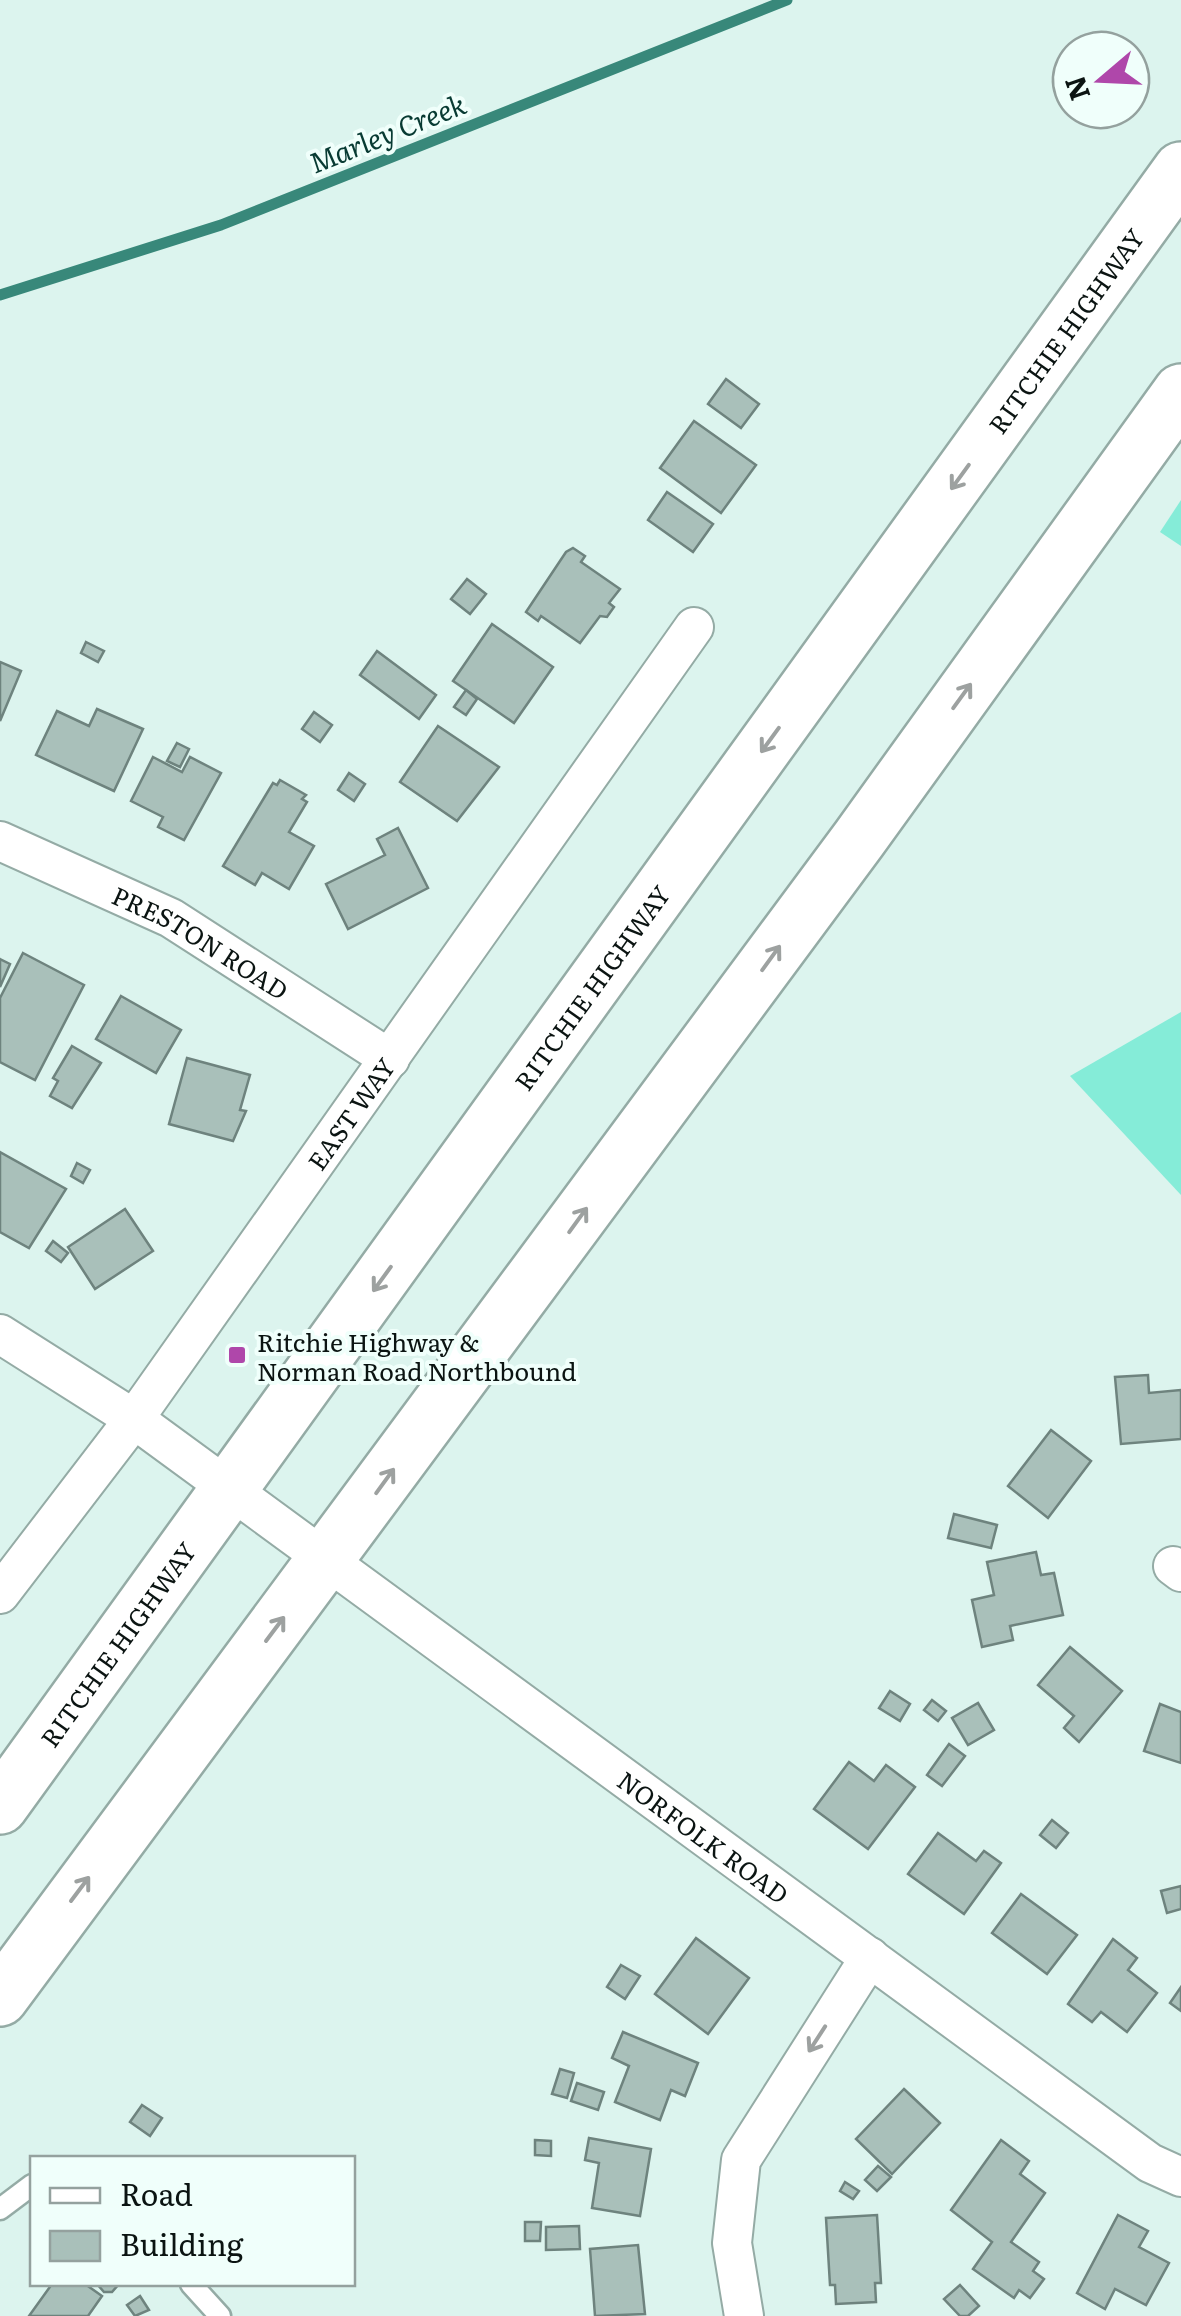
<svg xmlns="http://www.w3.org/2000/svg" width="1181" height="2316" viewBox="0 0 1181 2316" font-family="Literata,serif">
<rect width="100%" height="100%" fill="#dcf4ee"/>
<g fill="#85ecd8">
<polygon points="1181,500 1181,546 1160,532"/>
<polygon points="1181,1012 1181,1195 1070,1076"/>
</g>
<g fill="none" stroke-linecap="round" stroke-linejoin="round">
<polyline stroke="#38887a" stroke-width="11" points="0,295 221,225 787,0"/>
</g>
<g fill="#a9c0ba" stroke="#6e837e" stroke-width="2.5">
<polygon points="726,379 759,404 741,428 708,404"/>
<polygon points="694,421 756,465 721,513 660,468"/>
<polygon points="667,492 713,524 693,552 648,520"/>
<polygon points="573,548 585,556 581,562 620,589 609,603 614,607 607,617 600,616 580,643 541,616 538,621 526,612 566,552"/>
<polygon points="467,579 486,594 470,614 451,599"/>
<polygon points="492,624 553,667 514,723 453,681"/>
<polygon points="86,642 104,651 98,662 81,653"/>
<polygon points="377,651 436,695 419,719 360,675"/>
<polygon points="0,662 21,671 0,721"/>
<polygon points="466,690 477,699 466,715 454,707"/>
<polygon points="97,709 143,729 114,791 36,755 57,711 89,726"/>
<polygon points="314,712 332,725 320,742 302,729"/>
<polygon points="438,726 499,767 457,821 400,782"/>
<polygon points="177,743 189,749 180,767 167,761"/>
<polygon points="153,757 182,772 190,757 221,773 184,840 158,827 163,817 131,801"/>
<polygon points="349,773 365,784 354,801 338,790"/>
<polygon points="280,780 306,795 302,799 307,802 289,832 314,846 289,889 262,873 255,885 223,866 273,783 277,785"/>
<polygon points="398,828 428,888 348,929 326,884 385,855 377,839"/>
<polygon points="23,953 84,985 35,1080 0,1062 0,998"/>
<polygon points="0,959 10,964 0,987"/>
<polygon points="121,996 181,1030 156,1073 96,1039"/>
<polygon points="72,1046 101,1063 72,1108 50,1096 58,1081 53,1078"/>
<polygon points="187,1058 250,1075 240,1110 246,1111 233,1141 169,1124"/>
<polygon points="0,1152 66,1189 29,1248 0,1232"/>
<polygon points="77,1163 90,1170 83,1183 71,1176"/>
<polygon points="125,1209 153,1251 95,1289 68,1247"/>
<polygon points="53,1241 68,1253 61,1262 46,1251"/>
<polygon points="1148,1375 1149,1393 1181,1390 1181,1439 1121,1444 1115,1377"/>
<polygon points="1051,1430 1091,1461 1048,1518 1008,1486"/>
<polygon points="954,1514 997,1525 991,1548 948,1538"/>
<polygon points="1036,1552 1041,1575 1054,1573 1063,1615 1010,1626 1013,1640 982,1647 972,1600 994,1595 987,1562"/>
<polygon points="1070,1647 1122,1691 1079,1742 1064,1728 1074,1716 1038,1685"/>
<polygon points="890,1691 910,1704 900,1721 879,1708"/>
<polygon points="932,1700 946,1711 938,1721 924,1710"/>
<polygon points="978,1703 994,1730 968,1745 952,1718"/>
<polygon points="1160,1704 1181,1712 1181,1763 1144,1751"/>
<polygon points="949,1744 965,1756 942,1786 927,1775"/>
<polygon points="849,1762 874,1781 886,1765 915,1787 868,1849 814,1809"/>
<polygon points="1052,1820 1068,1833 1056,1848 1040,1835"/>
<polygon points="938,1833 976,1861 984,1851 1001,1863 964,1914 908,1874"/>
<polygon points="1181,1886 1181,1909 1167,1913 1161,1891"/>
<polygon points="1021,1894 1077,1935 1047,1974 992,1933"/>
<polygon points="696,1938 749,1978 708,2034 655,1994"/>
<polygon points="1113,1939 1137,1958 1128,1970 1157,1993 1127,2032 1101,2012 1092,2022 1068,2004"/>
<polygon points="621,1965 640,1976 625,1999 607,1987"/>
<polygon points="1181,1987 1181,2011 1170,2003"/>
<polygon points="623,2032 698,2063 685,2096 671,2090 660,2120 615,2102 629,2066 612,2058"/>
<polygon points="560,2069 574,2073 567,2098 552,2094"/>
<polygon points="577,2083 604,2092 598,2110 571,2101"/>
<polygon points="904,2089 940,2123 892,2174 856,2139"/>
<polygon points="142,2105 162,2118 150,2136 130,2122"/>
<polygon points="589,2138 651,2149 640,2216 592,2208 599,2163 585,2160"/>
<polygon points="535,2140 551,2141 551,2156 535,2155"/>
<polygon points="1001,2140 1029,2161 1020,2174 1045,2193 1011,2242 1039,2262 1033,2271 1044,2279 1030,2298 1019,2290 1014,2298 973,2269 992,2242 951,2210"/>
<polygon points="878,2166 891,2177 877,2191 865,2180"/>
<polygon points="845,2182 859,2191 853,2199 840,2191"/>
<polygon points="877,2215 881,2283 875,2283 876,2302 836,2304 835,2285 830,2285 826,2218"/>
<polygon points="1118,2215 1148,2231 1139,2247 1169,2263 1146,2305 1115,2289 1105,2309 1077,2293"/>
<polygon points="525,2222 541,2222 540,2241 525,2241"/>
<polygon points="579,2226 580,2249 546,2250 546,2227"/>
<polygon points="638,2245 645,2314 595,2316 590,2249"/>
<polygon points="52,2284 85,2284 102,2296 88,2316 29,2316"/>
<polygon points="119,2284 112,2292 104,2292 97,2284"/>
<polygon points="960,2285 979,2306 968,2316 960,2316 944,2299"/>
<polygon points="140,2296 149,2310 135,2316 127,2305"/>
</g>
<g fill="none" stroke-linecap="round" stroke-linejoin="round">
<defs>
<g id="service">
<polyline points="0,2209 32,2185"/>
<polyline points="191,2284 220,2316"/>
</g>
<g id="minor">
<path id="s1" d="M0,841l171,77 219,141"/>
<path id="s2" d="M0,1334l134,85 1016,744 31,14"/>
<polyline points="1173,1566 1181,1572"/>
<path id="s3" d="M0,1594l134,-175 560,-792"/>
<polyline points="744,2316 732,2243 741,2160 870,1957"/>
</g>
<g id="primary">
<path id="s4" d="M0,1806l1181,-1636"/>
<polyline points="0,1998 859,839 1181,392"/>
</g>
</defs>
<use href="#service" stroke="#94aba5" stroke-width="25"/>
<use href="#minor" stroke="#94aba5" stroke-width="42"/>
<use href="#primary" stroke="#94aba5" stroke-width="60"/>
<use href="#service" stroke="#fff" stroke-width="20"/>
<use href="#minor" stroke="#fff" stroke-width="38"/>
<use href="#primary" stroke="#fff" stroke-width="55"/>
</g>
<defs><path id="oneway-shaft" d="M-6 0H5M1.5-3L5.5 0L1.5 3" fill="none" stroke-width="1.6" stroke-linecap="round" stroke-linejoin="round" transform="scale(2.5)"/></defs>
<g stroke="#9da1a0">
<use href="#oneway-shaft" transform="translate(960 477) rotate(126)"/>
<use href="#oneway-shaft" transform="translate(962 696) rotate(-54)"/>
<use href="#oneway-shaft" transform="translate(770 740) rotate(126)"/>
<use href="#oneway-shaft" transform="translate(771 958) rotate(-54)"/>
<use href="#oneway-shaft" transform="translate(578 1220) rotate(-54)"/>
<use href="#oneway-shaft" transform="translate(382 1279) rotate(126)"/>
<use href="#oneway-shaft" transform="translate(385 1481) rotate(-54)"/>
<use href="#oneway-shaft" transform="translate(275 1629) rotate(-53)"/>
<use href="#oneway-shaft" transform="translate(80 1889) rotate(-53)"/>
<use href="#oneway-shaft" transform="translate(817 2039) rotate(123)"/>
</g>
<rect fill="#af47aa" stroke="#f0fffb" stroke-width="4" x="227" y="1345" width="20" height="20" rx="5"/>
<g text-anchor="middle" dominant-baseline="central" stroke-width="8" stroke-linejoin="round" paint-order="stroke">
<g font-size="25" fill="#0b1412" stroke="#f0fffb">
<text stroke="none"><textPath href="#s4" startOffset="1820">RITCHIE HIGHWAY</textPath></text>
<text stroke="none"><textPath href="#s1" startOffset="225">PRESTON ROAD</textPath></text>
<text stroke="none"><textPath href="#s4" startOffset="1010">RITCHIE HIGHWAY</textPath></text>
<text stroke="none"><textPath href="#s3" startOffset="595">EAST WAY</textPath></text>
<text stroke="none"><textPath href="#s4" startOffset="200">RITCHIE HIGHWAY</textPath></text>
<text stroke="none"><textPath href="#s2" startOffset="865">NORFOLK ROAD</textPath></text>
</g>
<g font-size="25" fill="#0b1412" stroke="#f0fffb" text-anchor="start">
<text x="257" y="1341">Ritchie Highway &amp;<tspan x="257" dy="29">Norman Road Northbound</tspan></text>
</g>
<g font-size="28" font-style="italic" fill="#083b33" stroke="#f0fffb">
<text transform="translate(387 132) rotate(-22)">Marley Creek</text>
</g>
</g>
<rect x="30" y="2156" width="325" height="130" fill="#f0fffb" stroke="#94a19e" stroke-width="2.5"/>
<rect x="50" y="2188" width="50" height="15" fill="#ffffff" stroke="#94a19e" stroke-width="2.5"/>
<text x="120" y="2206" font-size="30" fill="#0b1412">Road</text>
<rect x="50" y="2231" width="50" height="30" fill="#a9c0ba" stroke="#94a19e" stroke-width="2.5"/>
<text x="120" y="2256" font-size="30" fill="#0b1412">Building</text>
<g transform="translate(1101 80) rotate(251)"><circle r="48" fill="#f0fffb" stroke="#94a19e" stroke-width="2.5"/>
<path d="M0-8L18 38L0 25L-18 38Z" fill="#af47aa"/>
<text y="-15" font-size="28" font-weight="bold" text-anchor="middle" fill="#0b1412">N</text>
</g>
</svg>
